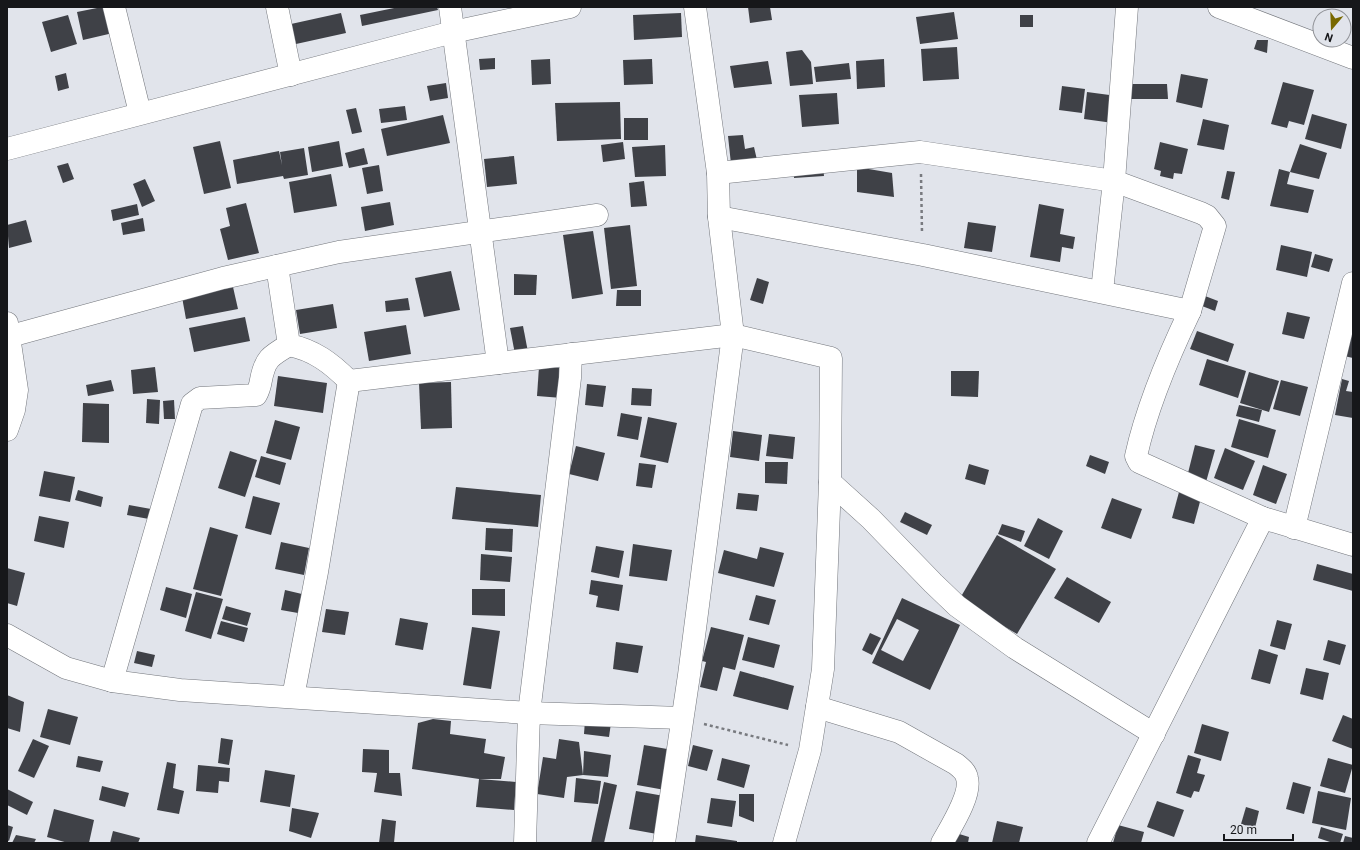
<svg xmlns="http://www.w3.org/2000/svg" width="1360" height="850" viewBox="0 0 1360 850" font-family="Roboto,sans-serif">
<rect width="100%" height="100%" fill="#e1e4eb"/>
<g fill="#3f4147" fill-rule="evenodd">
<polygon points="102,7 107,7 113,33 83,40 77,12"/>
<polygon points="399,7 437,7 438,10 362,26 360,15"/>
<polygon points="748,7 770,7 772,20 750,23"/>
<polygon points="954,12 958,39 920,44 916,17"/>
<polygon points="341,13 346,33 296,44 291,24"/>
<polygon points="681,13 682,37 634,40 633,15"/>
<polygon points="68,15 77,44 51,52 42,22"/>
<rect x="1020" y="15" width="13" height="12"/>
<polygon points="1257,40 1268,40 1267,53 1254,49"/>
<polygon points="957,47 959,79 923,81 921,49"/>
<polygon points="802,50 811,62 813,84 790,86 786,52"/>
<polygon points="495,58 495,69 480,70 479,59"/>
<polygon points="550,59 551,84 532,85 531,60"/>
<polygon points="652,59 653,84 624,85 623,60"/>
<polygon points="884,59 885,87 857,89 856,61"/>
<polygon points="768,61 772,84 734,88 730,66"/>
<polygon points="849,63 851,79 816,82 814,67"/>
<polygon points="66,73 69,88 58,91 55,76"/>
<polygon points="1181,74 1208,79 1202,108 1176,102"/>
<polygon points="1283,82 1314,90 1304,125 1289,121 1287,128 1271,124"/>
<polygon points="446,83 448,98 430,101 427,86"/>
<polygon points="1130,84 1167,84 1168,99 1131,99"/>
<polygon points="1062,86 1085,89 1082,113 1059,110"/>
<polygon points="1087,92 1117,96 1113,123 1084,119"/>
<polygon points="837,93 839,124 802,127 799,95"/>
<polygon points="620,102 621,139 557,141 555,103"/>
<polygon points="405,106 407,120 381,123 379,109"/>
<polygon points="356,108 362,132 352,134 346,110"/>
<polygon points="1312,114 1347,124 1341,149 1305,139"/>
<polygon points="443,115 450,143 387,156 381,129"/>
<rect x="624" y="118" width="24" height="22"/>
<polygon points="1203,119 1229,125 1224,150 1197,145"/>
<polygon points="743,135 745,149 754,147 757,160 731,164 728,136"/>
<polygon points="220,141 231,188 204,194 193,147"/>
<polygon points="339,141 343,166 312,172 308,147"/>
<polygon points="623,142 625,159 603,162 601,145"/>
<polygon points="1160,142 1188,149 1182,174 1174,173 1173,179 1160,176 1161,171 1154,169"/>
<polygon points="1300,144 1327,153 1319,179 1290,172"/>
<polygon points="665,145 666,176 635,177 632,147"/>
<polygon points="304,148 308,175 284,179 283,176 237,184 233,160 279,151 282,165 280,152"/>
<polygon points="364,148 368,164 349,168 345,153"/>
<polygon points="514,156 517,184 487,187 484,159"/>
<polygon points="68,163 74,179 63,183 57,166"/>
<polygon points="379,165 383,191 367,194 362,168"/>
<polygon points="823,166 824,176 794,178 794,168"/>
<polygon points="857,167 892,173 894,197 857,192"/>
<polygon points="1279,169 1290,172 1287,184 1314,190 1308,213 1270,206"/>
<polygon points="1227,171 1235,172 1229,200 1221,198"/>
<polygon points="331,174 337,206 294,213 289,182"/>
<polygon points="145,179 155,201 142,207 133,184"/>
<polygon points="644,181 647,206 631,207 629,183"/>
<polygon points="390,202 394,225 365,231 361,207"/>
<polygon points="246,203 259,253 228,260 220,229 230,226 226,208"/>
<polygon points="137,204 139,215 113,221 111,210"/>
<polygon points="1039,204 1064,209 1060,234 1075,237 1073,249 1062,247 1060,262 1030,257"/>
<polygon points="143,218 145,231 123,235 121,223"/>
<polygon points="26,220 32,242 9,248 7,225"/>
<polygon points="968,222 996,226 992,252 964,248"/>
<polygon points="630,225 637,286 611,289 604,228"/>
<polygon points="593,231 603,294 572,299 563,235"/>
<polygon points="1281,245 1312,252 1307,277 1276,270"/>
<polygon points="1315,254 1333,259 1329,272 1311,267"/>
<polygon points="451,271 460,310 424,317 415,278"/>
<polygon points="514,274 537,275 536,295 514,295"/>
<polygon points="757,278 769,282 763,304 750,300"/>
<polygon points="233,287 238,309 186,319 182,297"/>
<polygon points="617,290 641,290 641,306 616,306"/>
<polygon points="1205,296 1218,301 1215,311 1202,306"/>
<polygon points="408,298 410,310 386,312 385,301"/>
<polygon points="333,304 337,328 300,334 296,310"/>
<polygon points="1287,312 1310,317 1304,339 1282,334"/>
<polygon points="245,317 250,341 194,352 189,328"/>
<polygon points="406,325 411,354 369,361 364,332"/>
<polygon points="523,326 528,352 515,354 510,328"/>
<polygon points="1350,330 1353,331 1353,358 1344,356"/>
<polygon points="1197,331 1234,344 1228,362 1190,349"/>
<polygon points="1207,359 1246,371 1238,398 1199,385"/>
<polygon points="155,367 158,392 133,394 131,370"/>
<polygon points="539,367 564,368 562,398 537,396"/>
<polygon points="951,371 979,371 978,397 951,396"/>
<polygon points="1249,372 1279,381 1269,412 1240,403"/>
<polygon points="278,376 327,383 323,413 274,406"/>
<polygon points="1342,379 1349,381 1346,391 1353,392 1353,418 1335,415"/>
<polygon points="111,380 114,391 88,396 86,385"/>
<polygon points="1281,380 1308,387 1300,416 1273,409"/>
<polygon points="451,382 452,428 421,429 419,383"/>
<polygon points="587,384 606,386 603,407 585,405"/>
<polygon points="632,388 652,389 651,406 631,405"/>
<polygon points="147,399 160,400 159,424 146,423"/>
<polygon points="174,400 175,419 164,419 163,401"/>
<polygon points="83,403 109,404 109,443 82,442"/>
<polygon points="1239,405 1262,410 1259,422 1236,416"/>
<polygon points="621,413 642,417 638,440 617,436"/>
<polygon points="648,417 677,423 668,463 640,457"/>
<polygon points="1239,419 1276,430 1268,458 1231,447"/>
<polygon points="275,420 300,427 291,460 266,453"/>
<polygon points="733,431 762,435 759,461 730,457"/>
<polygon points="769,434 795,437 793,459 766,456"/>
<polygon points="1195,445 1215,450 1206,482 1187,477"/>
<polygon points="576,446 605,453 598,481 569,474"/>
<polygon points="1225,448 1255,461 1243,490 1214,478"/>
<polygon points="230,451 257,460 245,497 218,488"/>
<polygon points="1090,455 1109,462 1105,474 1086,466"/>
<polygon points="261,456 286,463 280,485 255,477"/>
<polygon points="765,462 788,462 787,484 765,483"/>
<polygon points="639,463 656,465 652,488 636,486"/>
<polygon points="969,464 989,470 985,485 965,479"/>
<polygon points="1263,465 1287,474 1276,504 1253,495"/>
<polygon points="44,471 75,477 70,502 39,496"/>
<polygon points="456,487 541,495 538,527 452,519"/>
<polygon points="78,490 103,497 101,507 75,500"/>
<polygon points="1179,492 1201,498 1194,524 1172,518"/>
<polygon points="738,493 759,495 757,511 736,509"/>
<polygon points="253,496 280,503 271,535 245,528"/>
<polygon points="1112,498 1142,509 1131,539 1101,528"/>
<polygon points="129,505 151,509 149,519 127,515"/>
<polygon points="905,512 932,525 927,535 900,522"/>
<polygon points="39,516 69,522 64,548 34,541"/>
<polygon points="1038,518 1063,531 1049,559 1024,546"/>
<polygon points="1002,524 1025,531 1021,542 998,534"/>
<polygon points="210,527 238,535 221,596 193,589"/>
<polygon points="486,528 513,529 512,552 485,550"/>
<polygon points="997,535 1056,569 1017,634 959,600"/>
<polygon points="281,542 309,548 304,575 275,569"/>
<polygon points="633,544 672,550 667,581 629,576"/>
<polygon points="596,546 624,551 619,578 591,572"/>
<polygon points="760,547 784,553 774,587 718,573 724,550 757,559"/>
<polygon points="481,554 512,557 510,582 480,580"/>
<polygon points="1317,564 1353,574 1353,591 1313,580"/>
<polygon points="7,568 25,573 17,606 7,603"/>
<polygon points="1067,577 1111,602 1099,623 1054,598"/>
<polygon points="591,580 623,585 619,611 596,607 598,596 589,594"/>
<polygon points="166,587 192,594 186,618 160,610"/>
<polygon points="472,589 505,589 505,616 472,615"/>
<polygon points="285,590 302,594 298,613 281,610"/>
<polygon points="196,592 223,599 211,639 185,631"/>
<polygon points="756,595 776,600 769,625 749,620"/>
<path d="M902,598l58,27 -30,65 -58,-27zM897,619l22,11 -16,31 -22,-11z"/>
<polygon points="226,606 251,613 247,626 222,619"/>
<polygon points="326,609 349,612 345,635 322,632"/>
<polygon points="400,618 428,623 423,650 395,645"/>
<polygon points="1277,620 1292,624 1285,650 1270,646"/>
<polygon points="221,621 248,628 244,642 217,634"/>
<polygon points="472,627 500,631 491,689 463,685"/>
<polygon points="711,627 744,635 735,670 723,667 717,691 700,687 706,662 702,661"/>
<polygon points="870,633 881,638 872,655 862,650"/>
<polygon points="748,637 780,645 774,668 742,660"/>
<polygon points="1328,640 1346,645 1340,665 1323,660"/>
<polygon points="616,642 643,646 638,673 613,669"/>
<polygon points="1259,649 1278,655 1270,684 1251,679"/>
<polygon points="137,651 155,655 152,667 134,663"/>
<polygon points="1306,668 1329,673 1323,700 1300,694"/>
<polygon points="740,671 794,686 788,710 733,696"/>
<polygon points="7,695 24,702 20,732 7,728"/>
<polygon points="48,709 78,717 70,745 40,737"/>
<polygon points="1343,715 1353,719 1353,749 1332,741"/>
<polygon points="433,719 451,721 450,734 486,739 484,753 505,757 501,779 479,779 516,782 514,810 476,807 479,779 412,769 418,723"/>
<polygon points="585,720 611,723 609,737 584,734"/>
<polygon points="1202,724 1229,732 1221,761 1194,753"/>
<polygon points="221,738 233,740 229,765 218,763"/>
<polygon points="33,739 49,746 34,778 18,771"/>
<polygon points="559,739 579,742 583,775 567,777 564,798 537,794 543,757 556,759"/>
<polygon points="644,745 673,750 665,790 637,785"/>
<polygon points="693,745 713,750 707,771 688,766"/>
<polygon points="363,749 389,750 389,773 400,773 402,796 374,792 377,773 362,772"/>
<polygon points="584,751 611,755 608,777 583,775"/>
<polygon points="1188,755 1201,759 1197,773 1205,775 1199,792 1194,791 1191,798 1176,793"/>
<polygon points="78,756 103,761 100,772 76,767"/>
<polygon points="722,758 750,765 744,788 717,780"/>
<polygon points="1328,758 1353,765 1345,793 1320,786"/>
<polygon points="167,762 176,764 173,788 184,791 179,814 157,810"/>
<polygon points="198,765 230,768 229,782 219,781 218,793 196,791"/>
<polygon points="265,770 295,775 290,807 260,802"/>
<polygon points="576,778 601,781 598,804 574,802"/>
<polygon points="604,782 617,785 604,843 591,843"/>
<polygon points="1293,782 1311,787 1304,814 1286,809"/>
<polygon points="102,786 129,793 125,807 99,800"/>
<polygon points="7,789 33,802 27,815 7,805"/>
<polygon points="636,791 664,796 657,834 629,829"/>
<polygon points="1318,791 1351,798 1346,830 1312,823"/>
<polygon points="739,794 754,794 754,822 739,816"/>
<polygon points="711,798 736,801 732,827 707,823"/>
<polygon points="1157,801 1184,810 1174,837 1147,827"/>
<polygon points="1246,807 1259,811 1255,828 1241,824"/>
<polygon points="292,808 319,813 311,838 289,831"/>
<polygon points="54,809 94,820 89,843 68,843 47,837"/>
<polygon points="382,819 396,821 394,843 379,843"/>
<polygon points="997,821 1023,827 1019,843 992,843"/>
<polygon points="7,825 13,827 9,841 7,840"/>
<polygon points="1118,825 1144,832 1141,843 1113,843"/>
<polygon points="1321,827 1343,834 1340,843 1333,843 1318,838"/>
<polygon points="113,831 140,838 138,843 110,843"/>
<polygon points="956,833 969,837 968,843 953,842"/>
<polygon points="16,835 36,839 34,843 12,843"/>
<polygon points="696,835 737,841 737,843 695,843"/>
<polygon points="1345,836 1353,838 1353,843 1343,843"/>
</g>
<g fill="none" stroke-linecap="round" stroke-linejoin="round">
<defs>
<g id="minor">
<polyline points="114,7 140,113"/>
<polyline points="277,7 291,75"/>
<polyline points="450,7 498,363"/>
<polyline points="1127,7 1114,181 1201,213 1207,216 1215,226 1190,311"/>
<polyline points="1219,7 1353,58"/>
<polyline points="7,149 453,32 570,7"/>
<polyline points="718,173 920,152 1114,181 1102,291"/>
<path d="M719,217l204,38 267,56c-22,46 -43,95 -54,145l3,6 124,56 90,27"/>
<path d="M277,266l12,79c25,5 42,18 60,36"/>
<polyline points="7,337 223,278 339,252 597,215"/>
<polyline points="349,381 733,335 831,358 830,482 823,669 810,750 784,843"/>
<polyline points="7,430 14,410 17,390 7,323"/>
<polyline points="830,482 871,519 933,583 957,606 1015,648 1154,734"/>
<polyline points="1294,528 1353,283"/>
<polyline points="7,635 66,668 112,681 180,690 529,713 682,718"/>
<path d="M112,681l80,-277 8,-6 56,-3c3,-5 4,-9 5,-15 4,-21 9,-24 28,-35"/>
<polyline points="293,697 317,572 349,381"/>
<path d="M817,707l82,25 57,32c5,4 10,8 11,14 5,17 -17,50 -25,65"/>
<polyline points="525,843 529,713 570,378 571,354"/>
<polyline points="664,843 689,675 733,335 719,217 718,173 695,7"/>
<polyline points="1098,843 1263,518"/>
</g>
</defs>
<use href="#minor" stroke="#73767c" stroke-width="23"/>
<g stroke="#787a7f" stroke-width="2.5" stroke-dasharray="3 3" stroke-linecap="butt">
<polyline points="921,174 922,233"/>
<polyline points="704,724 788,745"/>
</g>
<use href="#minor" stroke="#fff" stroke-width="22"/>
</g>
<rect width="1360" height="850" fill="none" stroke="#16171a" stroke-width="16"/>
<g transform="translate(1332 28) rotate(199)"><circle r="19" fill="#e1e4eb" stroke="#909297"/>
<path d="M0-3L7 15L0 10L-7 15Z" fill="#796900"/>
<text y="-6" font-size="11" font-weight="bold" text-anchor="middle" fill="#16171a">N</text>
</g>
<path d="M1224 834v6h69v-6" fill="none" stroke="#16171a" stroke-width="2"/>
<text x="1230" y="834" font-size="12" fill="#16171a" stroke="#e1e4eb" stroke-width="3" paint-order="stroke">20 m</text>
</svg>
